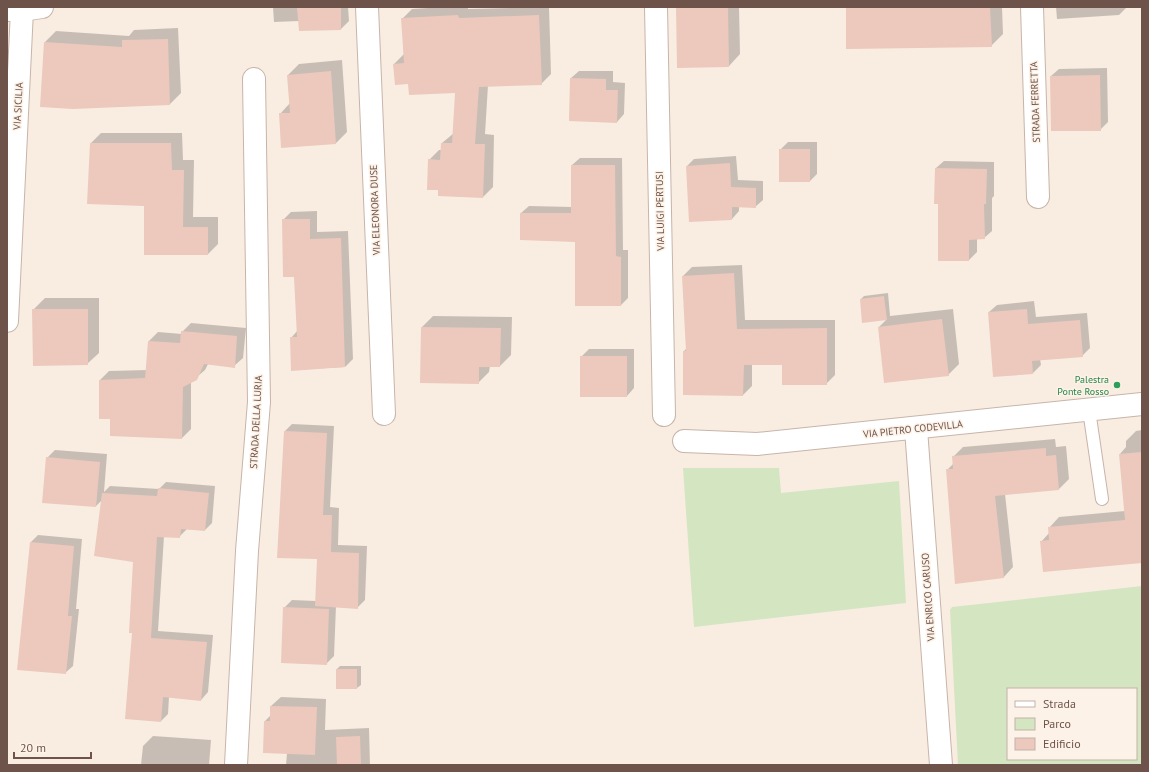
<svg xmlns="http://www.w3.org/2000/svg" width="1149" height="772" viewBox="0 0 1149 772" font-family="'PT Sans',sans-serif">
<rect width="100%" height="100%" fill="#f9ede1"/>
<g fill="#d4e5c2" fill-rule="evenodd">
<polygon points="683,468 779,468 781,493 899,481 906,603 694,627"/>
<path d="M1142,586v179h-184l-8,-155 2,-3zM1008,689h128v70h-128z"/>
</g>
<g fill="#0003">
<polygon points="273,7 348,7 349,21 341,29 299,21 274,22"/>
<polygon points="444,7 468,7 468,9 549,7 551,74 541,84 488,85 485,134 494,135 493,187 483,197 439,189 429,160 439,150 442,150 442,143 454,133 456,92 409,83 394,64 404,54 402,19 412,9"/>
<polygon points="677,7 739,7 740,54 729,66"/>
<polygon points="847,7 1002,7 1003,34 991,46"/>
<polygon points="1056,7 1127,7 1119,15 1057,19"/>
<polygon points="178,28 181,93 170,104 45,42 56,31 129,36 134,30"/>
<polygon points="342,60 347,132 336,143 280,114 290,103 288,75 299,64"/>
<polygon points="1107,68 1108,122 1100,130 1051,76 1059,69"/>
<polygon points="579,71 613,71 613,82 625,83 624,114 617,122 571,78"/>
<polygon points="101,133 182,133 183,160 194,160 193,217 218,217 218,244 208,254 145,205 91,143"/>
<polygon points="788,142 817,142 817,174 810,181 780,150"/>
<polygon points="736,156 738,180 763,181 763,200 755,207 739,207 739,211 732,219 687,166 694,159"/>
<polygon points="580,158 622,158 623,250 628,250 628,298 621,305 576,241 521,213 529,206 572,207 572,165"/>
<polygon points="944,161 994,162 994,196 992,198 992,231 984,238 977,238 977,252 969,260 939,203 936,168"/>
<polygon points="317,211 317,232 348,231 353,359 345,367 292,370 291,338 298,330 295,276 283,220 291,212"/>
<polygon points="742,265 745,320 835,320 835,375 826,384 783,364 752,364 752,386 743,395 684,351 687,348 683,276 692,267"/>
<polygon points="888,293 890,316 953,309 959,364 948,375 879,327 886,320 861,299 864,296"/>
<polygon points="45,298 99,298 99,353 87,364 33,310"/>
<polygon points="1034,301 1036,317 1087,313 1090,348 1082,356 1040,359 1041,365 1033,373 994,376 989,312 997,305"/>
<polygon points="433,316 512,317 511,355 500,366 490,366 489,372 478,383 421,382 422,327"/>
<polygon points="191,323 246,328 243,358 234,366 208,364 205,370 191,382 191,429 182,438 111,418 100,418 100,380 109,371 147,370 149,341 158,332 182,334 182,332"/>
<polygon points="589,349 634,349 634,388 627,396 581,357"/>
<polygon points="292,424 334,426 330,507 339,508 338,545 367,546 365,600 357,608 336,606 334,656 326,664 284,608 292,600 316,601 318,559 285,431"/>
<polygon points="1142,430 1142,562 1041,542 1049,533 1049,528 1059,517 1125,511 1120,454 1126,447 1126,441 1136,431"/>
<polygon points="1055,439 1056,447 1066,446 1069,479 1059,489 1005,494 1013,567 1003,578 947,470 954,463 953,457 963,447"/>
<polygon points="55,450 107,454 104,492 110,486 159,489 166,482 215,486 212,523 205,530 187,529 179,537 164,536 158,631 213,635 208,692 201,700 169,697 168,714 161,721 133,632 134,561 102,500 96,506 47,458"/>
<polygon points="38,535 82,539 76,609 79,609 73,666 65,673 31,542"/>
<polygon points="340,666 361,666 361,685 357,688 337,669"/>
<polygon points="281,697 326,699 325,730 369,728 370,765 286,765 287,753 265,721 271,715 271,706"/>
<polygon points="153,736 211,740 209,765 141,765 143,746"/>
</g>
<g fill="#ecc9bc">
<polygon points="297,7 341,7 341,30 299,31"/>
<polygon points="676,7 728,7 729,67 677,68"/>
<polygon points="846,7 990,7 992,47 846,49"/>
<polygon points="458,15 459,18 539,15 542,85 479,87 475,144 485,144 483,198 438,196 438,190 427,190 428,159 440,160 441,143 452,143 455,93 409,95 408,84 395,85 393,64 404,63 401,18"/>
<polygon points="168,39 170,105 73,109 40,107 44,42 122,47 122,40"/>
<polygon points="331,71 336,144 281,148 279,113 290,113 287,75"/>
<polygon points="1100,75 1101,131 1051,131 1050,76"/>
<polygon points="570,78 606,79 606,90 618,90 617,123 569,121"/>
<polygon points="90,143 171,143 172,170 184,170 183,227 208,227 208,255 144,255 144,206 87,204"/>
<rect x="779" y="149" width="31" height="33"/>
<polygon points="730,163 731,187 756,188 756,208 732,207 732,220 689,222 686,166"/>
<polygon points="571,165 615,165 616,256 621,257 621,306 575,306 575,242 520,240 520,213 571,213"/>
<polygon points="935,168 987,169 986,204 984,204 985,239 969,240 969,261 938,261 938,204 934,204"/>
<polygon points="282,219 310,219 310,239 341,238 345,367 291,371 290,337 297,337 294,277 283,277"/>
<polygon points="734,273 737,329 827,328 827,385 782,385 782,365 744,365 743,396 683,395 683,351 686,351 682,276"/>
<polygon points="884,296 887,320 862,323 860,299"/>
<polygon points="32,309 88,309 88,365 33,366"/>
<polygon points="1027,309 1028,324 1080,320 1083,357 1032,361 1033,374 993,377 988,312"/>
<polygon points="942,319 949,376 884,383 878,327"/>
<polygon points="421,327 501,328 500,367 479,367 479,384 420,383"/>
<polygon points="181,331 237,336 235,368 204,364 197,380 183,387 182,439 110,436 110,419 99,419 99,380 145,378 148,341 180,343"/>
<rect x="580" y="356" width="47" height="41"/>
<polygon points="284,431 327,433 323,515 332,515 331,552 359,553 358,609 315,606 317,559 277,558"/>
<polygon points="1046,448 1046,456 1056,455 1059,490 995,496 1004,578 955,584 946,469 953,469 952,456"/>
<polygon points="1142,452 1142,563 1043,572 1040,541 1049,540 1048,527 1125,520 1119,454"/>
<polygon points="46,457 100,462 96,507 42,503"/>
<polygon points="158,488 209,493 205,531 181,529 180,538 157,537 151,638 207,642 201,701 163,697 161,722 125,719 132,633 129,633 133,562 94,556 102,493 157,496"/>
<polygon points="30,542 74,546 68,616 72,616 66,674 17,670"/>
<polygon points="283,607 329,609 327,665 281,663"/>
<rect x="336" y="669" width="21" height="20"/>
<polygon points="270,706 317,707 315,755 263,753 264,721 270,721"/>
<polygon points="360,736 361,765 337,765 336,737"/>
</g>
<g fill="none" stroke-linecap="round" stroke-linejoin="round">
<defs>
<polyline id="service" points="1089,410 1102,499"/>
<g id="minor">
<polyline points="367,7 384,414"/>
<polyline points="656,7 664,415"/>
<polyline points="1032,7 1038,197"/>
<polyline points="7,10 22,10 42,7"/>
<polyline points="7,321 22,10"/>
<polyline points="916,429 941,765"/>
<polyline points="684,441 757,444 1142,404"/>
<polyline points="236,765 247,551 259,402 254,79"/>
</g>
</defs>
<use href="#service" stroke="#c8b4aa" stroke-width="14"/>
<use href="#minor" stroke="#c8b4aa" stroke-width="24"/>
<use href="#service" stroke="#fff" stroke-width="12"/>
<use href="#minor" stroke="#fff" stroke-width="22"/>
</g>
<circle fill="#2e9e5b" stroke="#fdf2e7" stroke-width="1.5" cx="1117" cy="385" r="4"/>
<g text-anchor="middle" dominant-baseline="central" stroke-width="3" stroke-linejoin="round" paint-order="stroke">
<g font-size="10" fill="#6e534b" stroke="#fdf2e7">
<text transform="translate(1035 102) rotate(-92)">STRADA FERRETTA</text>
<text transform="translate(18 106) rotate(-87)">VIA SICILIA</text>
<text transform="translate(375 210) rotate(-92)">VIA ELEONORA DUSE</text>
<text transform="translate(660 211) rotate(-91)">VIA LUIGI PERTUSI</text>
<text transform="translate(256 422) rotate(-87)">STRADA DELLA LURIA</text>
<text transform="translate(913 429) rotate(-6)">VIA PIETRO CODEVILLA</text>
<text transform="translate(928 597) rotate(-94)">VIA ENRICO CARUSO</text>
</g>
<g font-size="10" fill="#27864d" stroke="#fdf2e7" text-anchor="end">
<text x="1109" y="379">Palestra<tspan x="1109" dy="12">Ponte Rosso</tspan></text>
</g>
</g>
<rect width="1149" height="772" fill="none" stroke="#6e534b" stroke-width="16"/>
<rect x="1007" y="688" width="130" height="72" fill="#fdf2e7" stroke="#c4b2a9"/>
<rect x="1015" y="701" width="20" height="6" fill="#ffffff" stroke="#c4b2a9"/>
<text x="1043" y="708" font-size="12" fill="#6e534b">Strada</text>
<rect x="1015" y="718" width="20" height="12" fill="#d4e5c2" stroke="#c4b2a9"/>
<text x="1043" y="728" font-size="12" fill="#6e534b">Parco</text>
<rect x="1015" y="738" width="20" height="12" fill="#ecc9bc" stroke="#c4b2a9"/>
<text x="1043" y="748" font-size="12" fill="#6e534b">Edificio</text>
<path d="M14 752v6h77v-6" fill="none" stroke="#6e534b" stroke-width="2"/>
<text x="20" y="752" font-size="12" fill="#6e534b" stroke="#fdf2e7" stroke-width="3" paint-order="stroke">20 m</text>
</svg>
